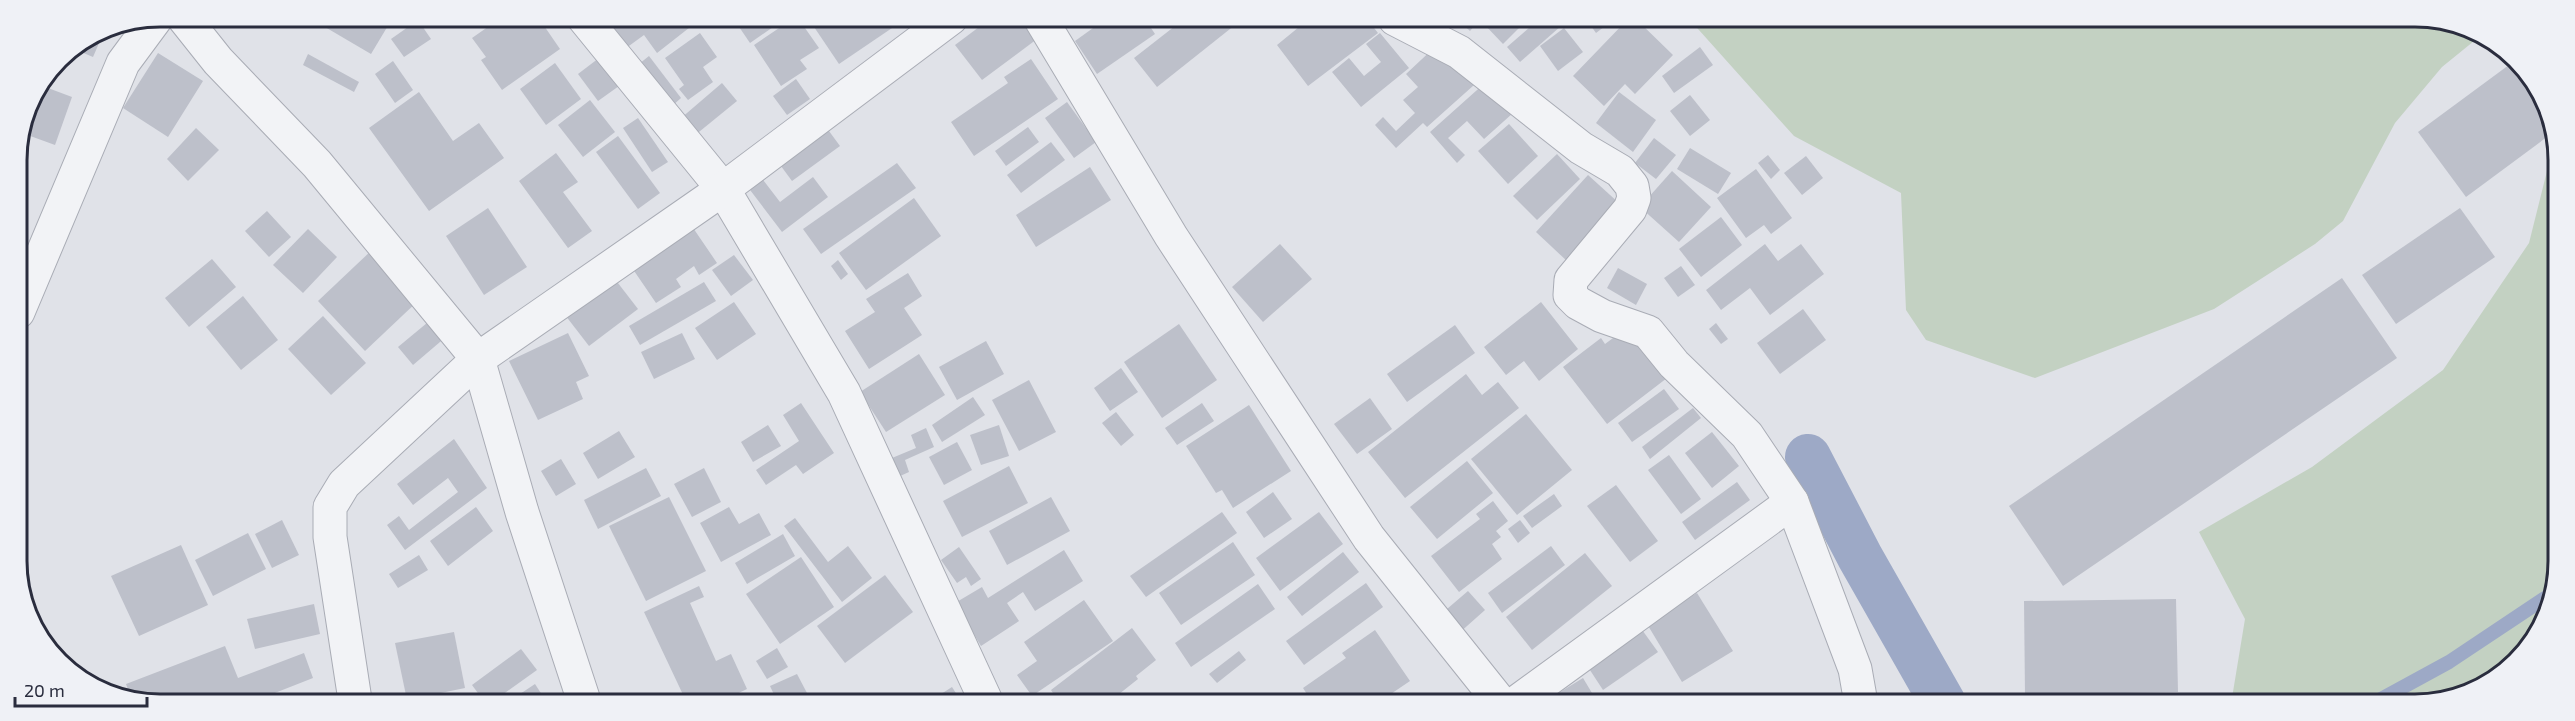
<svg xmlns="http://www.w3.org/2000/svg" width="2575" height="721" viewBox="0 0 2575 721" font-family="'Exo 2',sans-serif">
<rect width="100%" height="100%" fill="#e0e2e8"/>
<g fill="#c3d1c2">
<polygon points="1690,20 2451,21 2479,37 2442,67 2395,123 2343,221 2315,244 2214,309 2035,378 1926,340 1906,310 1901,193 1794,136"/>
<polygon points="2549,163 2556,163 2554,598 2509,669 2469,694 2424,704 2231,704 2245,619 2199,532 2312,467 2443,370 2529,243"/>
</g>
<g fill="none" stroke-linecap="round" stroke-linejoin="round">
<g stroke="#9da9c6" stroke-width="14">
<polyline points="1943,703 1944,703"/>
<polyline points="2372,704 2449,662 2554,592"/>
</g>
<polyline stroke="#9da9c6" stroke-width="46" points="1808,457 1860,557 1943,703"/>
</g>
<g fill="#bdc0ca">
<polygon points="331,17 388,17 392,19 371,54 325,27"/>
<polygon points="425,17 447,17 430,26"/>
<polygon points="502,17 513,17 517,23 525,17 538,17 560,49 502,90 481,60 486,57 472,38"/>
<polygon points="624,17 690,18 694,24 657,53 644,35 622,51 602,34"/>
<polygon points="733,18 786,18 750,43"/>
<polygon points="794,18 798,18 819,48 800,60 807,69 781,86 754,45"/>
<polygon points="808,18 889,18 895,26 839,64"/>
<polygon points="991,18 1028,18 1041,36 982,80 955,45"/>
<polygon points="1107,18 1145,19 1155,34 1097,74 1075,41"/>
<polygon points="1184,19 1230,19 1235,25 1157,87 1134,58"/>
<polygon points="1293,19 1367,19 1378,33 1308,86 1277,45 1299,27"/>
<polygon points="1457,19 1480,19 1470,31"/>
<polygon points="1487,19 1528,19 1503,44 1483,23"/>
<polygon points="1539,19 1569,19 1520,62 1507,47"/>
<polygon points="1586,19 1613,20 1596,33"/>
<polygon points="418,20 431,39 404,57 391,39"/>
<polygon points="1627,20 1637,20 1673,55 1635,94 1625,84 1604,106 1573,76"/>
<polygon points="106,27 93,57 74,49"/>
<polygon points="1564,28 1583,52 1558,71 1540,46"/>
<polygon points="700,33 717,57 703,67 713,82 688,100 679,89 684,85 665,58"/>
<polygon points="1380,33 1409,68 1361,107 1332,72 1349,58 1364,76 1381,62 1366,44"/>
<polygon points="1437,45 1474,85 1427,127 1423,123 1396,148 1375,125 1383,117 1396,131 1415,113 1403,100 1418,87 1406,74"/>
<polygon points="1700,47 1713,65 1674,93 1662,76"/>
<polygon points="158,53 203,81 168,137 123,108"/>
<polygon points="308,54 359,82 354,92 303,65"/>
<polygon points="649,56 681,98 672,106 639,64"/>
<polygon points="599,58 619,86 598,101 578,74"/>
<polygon points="1031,59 1058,99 974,156 951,122 1008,83 1004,77"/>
<polygon points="2517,59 2555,131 2466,197 2418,132"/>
<polygon points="393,61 413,90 395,103 375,74"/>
<polygon points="555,63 581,99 546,125 520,89"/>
<polygon points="796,79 810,99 787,115 773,96"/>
<polygon points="1486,82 1513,113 1484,139 1467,121 1448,138 1465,155 1457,163 1430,132"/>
<polygon points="722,83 737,101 694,136 680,119"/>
<polygon points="40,85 72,97 55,145 22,133"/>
<polygon points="419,92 453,141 479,123 504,158 429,211 369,128"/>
<polygon points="1619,92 1656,120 1633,152 1596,123"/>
<polygon points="1690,95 1710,120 1690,136 1670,111"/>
<polygon points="590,100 615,132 583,157 558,125"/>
<polygon points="1067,102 1096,142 1074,158 1045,118"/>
<polygon points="638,118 668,162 652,172 623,128"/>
<polygon points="1509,124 1538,156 1508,184 1478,151"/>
<polygon points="826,127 840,146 792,181 778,162"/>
<polygon points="1028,127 1039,142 1006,166 995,151"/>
<polygon points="196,128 219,150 188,181 167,159"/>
<polygon points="618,136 660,193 638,209 596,152"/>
<polygon points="1654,138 1676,155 1656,179 1635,163"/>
<polygon points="1051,142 1065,160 1021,193 1007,175"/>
<polygon points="1690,148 1731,173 1718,194 1677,169"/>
<polygon points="556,153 578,182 563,192 592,231 568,248 519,181"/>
<polygon points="1557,154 1580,179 1537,220 1513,196"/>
<polygon points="1768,155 1780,170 1771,179 1758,163"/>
<polygon points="1806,156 1823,178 1802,195 1784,173"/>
<polygon points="897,163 916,188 821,254 803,229"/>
<polygon points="1090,167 1111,200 1036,247 1016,215"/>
<polygon points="1756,169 1792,218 1771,234 1764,225 1746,238 1717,198"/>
<polygon points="1672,171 1711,207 1679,242 1640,207"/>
<polygon points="1588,175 1620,204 1568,262 1536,232"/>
<polygon points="760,176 780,202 813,177 828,197 782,232 747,186"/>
<polygon points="914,198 941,236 866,290 839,253"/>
<polygon points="488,208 527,267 484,295 446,236"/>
<polygon points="2460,208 2495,257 2396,324 2362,275"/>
<polygon points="267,211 291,237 269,257 245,231"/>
<polygon points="1721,217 1742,245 1701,277 1679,249"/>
<polygon points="687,219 717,263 699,275 694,266 676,279 681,287 656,303 626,259"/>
<polygon points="308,229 337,257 303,293 273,265"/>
<polygon points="1280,244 1312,279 1263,322 1232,287"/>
<polygon points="1765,244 1778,261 1801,244 1824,274 1770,315 1750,288 1721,310 1706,290"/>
<polygon points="373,249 420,299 365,351 318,301"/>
<polygon points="734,255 753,280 731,296 712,270"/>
<polygon points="212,259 236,287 189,327 165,298"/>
<polygon points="838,260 848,274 841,280 831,266"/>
<polygon points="1681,266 1695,285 1678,297 1664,278"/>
<polygon points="1618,268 1647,284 1636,305 1607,288"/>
<polygon points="908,273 922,296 904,308 922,335 869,369 845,331 875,312 866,299"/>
<polygon points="611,274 638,309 589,346 562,311"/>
<polygon points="2342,278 2397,358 2063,586 2009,506"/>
<polygon points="704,282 716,301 640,345 629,326"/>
<polygon points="243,296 278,340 241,370 206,327"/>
<polygon points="734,302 756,334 717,360 695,328"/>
<polygon points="1541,302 1578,349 1539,381 1524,361 1506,375 1484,347"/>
<polygon points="1803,309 1826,340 1780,374 1757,343"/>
<polygon points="323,316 366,363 331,395 288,349"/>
<polygon points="433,318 447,336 413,365 398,347"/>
<polygon points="1716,323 1728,339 1721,344 1709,329"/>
<polygon points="1179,324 1217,380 1162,418 1124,362"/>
<polygon points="1455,325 1475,353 1407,402 1387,374"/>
<polygon points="1628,327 1667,378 1607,424 1563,367 1601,338 1605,344"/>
<polygon points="568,333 589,376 576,382 583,399 538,420 509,361"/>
<polygon points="682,333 695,359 654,379 641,352"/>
<polygon points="986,341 1004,374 957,400 939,367"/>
<polygon points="919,354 945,395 886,432 860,392"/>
<polygon points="1121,368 1138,392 1110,411 1094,388"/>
<polygon points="1466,374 1482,395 1498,382 1519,408 1405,498 1368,452"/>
<polygon points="1029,380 1056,432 1019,451 992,400"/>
<polygon points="1664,389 1679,409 1632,442 1618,423"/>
<polygon points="973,397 985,415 942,442 932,425"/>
<polygon points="1370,398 1392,429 1357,454 1334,424"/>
<polygon points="801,403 834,453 803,474 796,465 766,485 756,470 799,441 783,415"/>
<polygon points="1202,403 1214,421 1177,445 1165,428"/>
<polygon points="1249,405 1291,471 1233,508 1222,490 1216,493 1186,446"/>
<polygon points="1693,408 1701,418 1650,459 1642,447"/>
<polygon points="1116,412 1134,435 1121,446 1102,423"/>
<polygon points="1526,414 1572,470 1517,515 1471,459"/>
<polygon points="768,425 781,446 753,462 741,442"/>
<polygon points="999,425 1009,456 981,465 970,435"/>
<polygon points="926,428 934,447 905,460 909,472 889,481 880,463 916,448 911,435"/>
<polygon points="619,431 635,457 598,479 583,453"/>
<polygon points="1712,432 1739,466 1712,488 1685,453"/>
<polygon points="454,439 487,488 405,550 387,525 399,516 409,530 458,492 448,478 413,505 397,484"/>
<polygon points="957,442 972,470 944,485 929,457"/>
<polygon points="1669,455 1701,499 1681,514 1648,470"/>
<polygon points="561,459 576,484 556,496 541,471"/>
<polygon points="1467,461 1493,493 1437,539 1410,507"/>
<polygon points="1009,466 1028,503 962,537 943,501"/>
<polygon points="646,468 661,496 598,529 584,500"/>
<polygon points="704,468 721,502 692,517 674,484"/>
<polygon points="1737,482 1750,500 1695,540 1682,522"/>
<polygon points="1616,485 1658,541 1630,562 1587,506"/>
<polygon points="1273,492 1292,519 1264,538 1246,512"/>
<polygon points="1554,494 1562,506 1532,528 1523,516"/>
<polygon points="669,497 706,571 646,601 609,526"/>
<polygon points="1051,497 1070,531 1007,565 989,531"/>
<polygon points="1493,501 1508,521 1496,531 1501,537 1492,544 1502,559 1459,592 1431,556 1480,519 1476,514"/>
<polygon points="476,507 493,531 448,566 430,541"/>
<polygon points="729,507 739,524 759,513 771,535 721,562 700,523"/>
<polygon points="1222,512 1237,533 1146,597 1130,576"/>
<polygon points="1319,512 1343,544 1280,591 1256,558"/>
<polygon points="795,518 828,562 848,546 872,578 842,602 784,526"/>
<polygon points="282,520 299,555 272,568 255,534"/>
<polygon points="1520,520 1530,533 1518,543 1508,529"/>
<polygon points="248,533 266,569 213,596 195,560"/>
<polygon points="783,534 795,556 747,584 735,563"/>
<polygon points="1233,542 1255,575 1181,625 1159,593"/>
<polygon points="181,545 208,605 139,636 111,576"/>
<polygon points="1551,546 1565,565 1502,613 1488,593"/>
<polygon points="959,547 981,579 971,586 966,577 957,583 941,560"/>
<polygon points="1064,550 1083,581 1035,611 1023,592 1007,603 1019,621 981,646 955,603 982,587 988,598"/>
<polygon points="1343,552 1359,572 1302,616 1287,597"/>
<polygon points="1585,553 1612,586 1532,650 1506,617"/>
<polygon points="419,555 428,570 398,588 389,574"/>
<polygon points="801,557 834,607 780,644 746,594"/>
<polygon points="885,575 913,612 845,663 817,626"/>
<polygon points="1366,583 1383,607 1304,665 1286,641"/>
<polygon points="1258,584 1275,609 1191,667 1175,643"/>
<polygon points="699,586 704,597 690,603 716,661 731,654 747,689 722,701 686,701 644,612"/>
<polygon points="1468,591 1485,610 1458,634 1440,615"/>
<polygon points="1697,593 1733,651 1682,682 1647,624"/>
<polygon points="2176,599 2178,692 2025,695 2024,601"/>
<polygon points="1084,600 1113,641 1032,696 1017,675 1037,661 1024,642"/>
<polygon points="314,604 320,634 255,649 247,619"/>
<polygon points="1640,627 1658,652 1603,690 1586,664"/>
<polygon points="1132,628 1156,660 1136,676 1138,679 1109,702 1059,702 1051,690"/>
<polygon points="1375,630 1410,681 1379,702 1312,702 1303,688 1346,658 1342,653"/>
<polygon points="454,632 465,688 407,700 395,643"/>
<polygon points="225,646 238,678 304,653 313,678 257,700 132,700 126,684"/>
<polygon points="777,648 788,667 767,679 756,661"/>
<polygon points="521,649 537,670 495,700 483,700 472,685"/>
<polygon points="1239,651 1246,660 1217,683 1209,674"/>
<polygon points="797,674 807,693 791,701 777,701 770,686"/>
<polygon points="1583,678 1598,703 1544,702"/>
<polygon points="535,684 546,701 511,700"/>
<polygon points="952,687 961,701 930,701"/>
</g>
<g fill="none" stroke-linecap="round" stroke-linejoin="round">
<defs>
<g id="minor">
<polyline points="183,17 218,61 317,164 478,359 522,512 584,701"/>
<polyline points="583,17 723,189 844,393 986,701"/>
<polyline points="1040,18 1171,236 1369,538 1500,702"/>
<polyline points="1395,19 1459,52 1581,148 1620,171 1632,186 1634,198 1630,209 1571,280 1570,295 1578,303 1602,316 1648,332 1674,364 1747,435 1792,502 1855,669 1861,703"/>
<polyline points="18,312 123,63 157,17"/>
<polyline points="355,700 330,537 330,507 344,484 478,359 723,189 951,18"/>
<polyline points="1517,702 1792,502"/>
</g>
</defs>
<use href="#minor" stroke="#a9acb5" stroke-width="35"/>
<use href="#minor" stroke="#f2f3f6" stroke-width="33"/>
</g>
<path d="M0 0H2575V721H0ZM160 27H2415A133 133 0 0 1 2548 160V561A133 133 0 0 1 2415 694H160A133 133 0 0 1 27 561V160A133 133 0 0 1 160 27Z" fill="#eff1f6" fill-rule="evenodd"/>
<path fill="none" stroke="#2a2d3e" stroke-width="3" d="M160 27H2415A133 133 0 0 1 2548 160V561A133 133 0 0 1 2415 694H160A133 133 0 0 1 27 561V160A133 133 0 0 1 160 27Z"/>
<path d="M15 697v9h132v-9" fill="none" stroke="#2a2d3e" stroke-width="3"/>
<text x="24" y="697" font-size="18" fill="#2a2d3e" stroke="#eff1f6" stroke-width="4.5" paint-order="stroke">20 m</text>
</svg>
